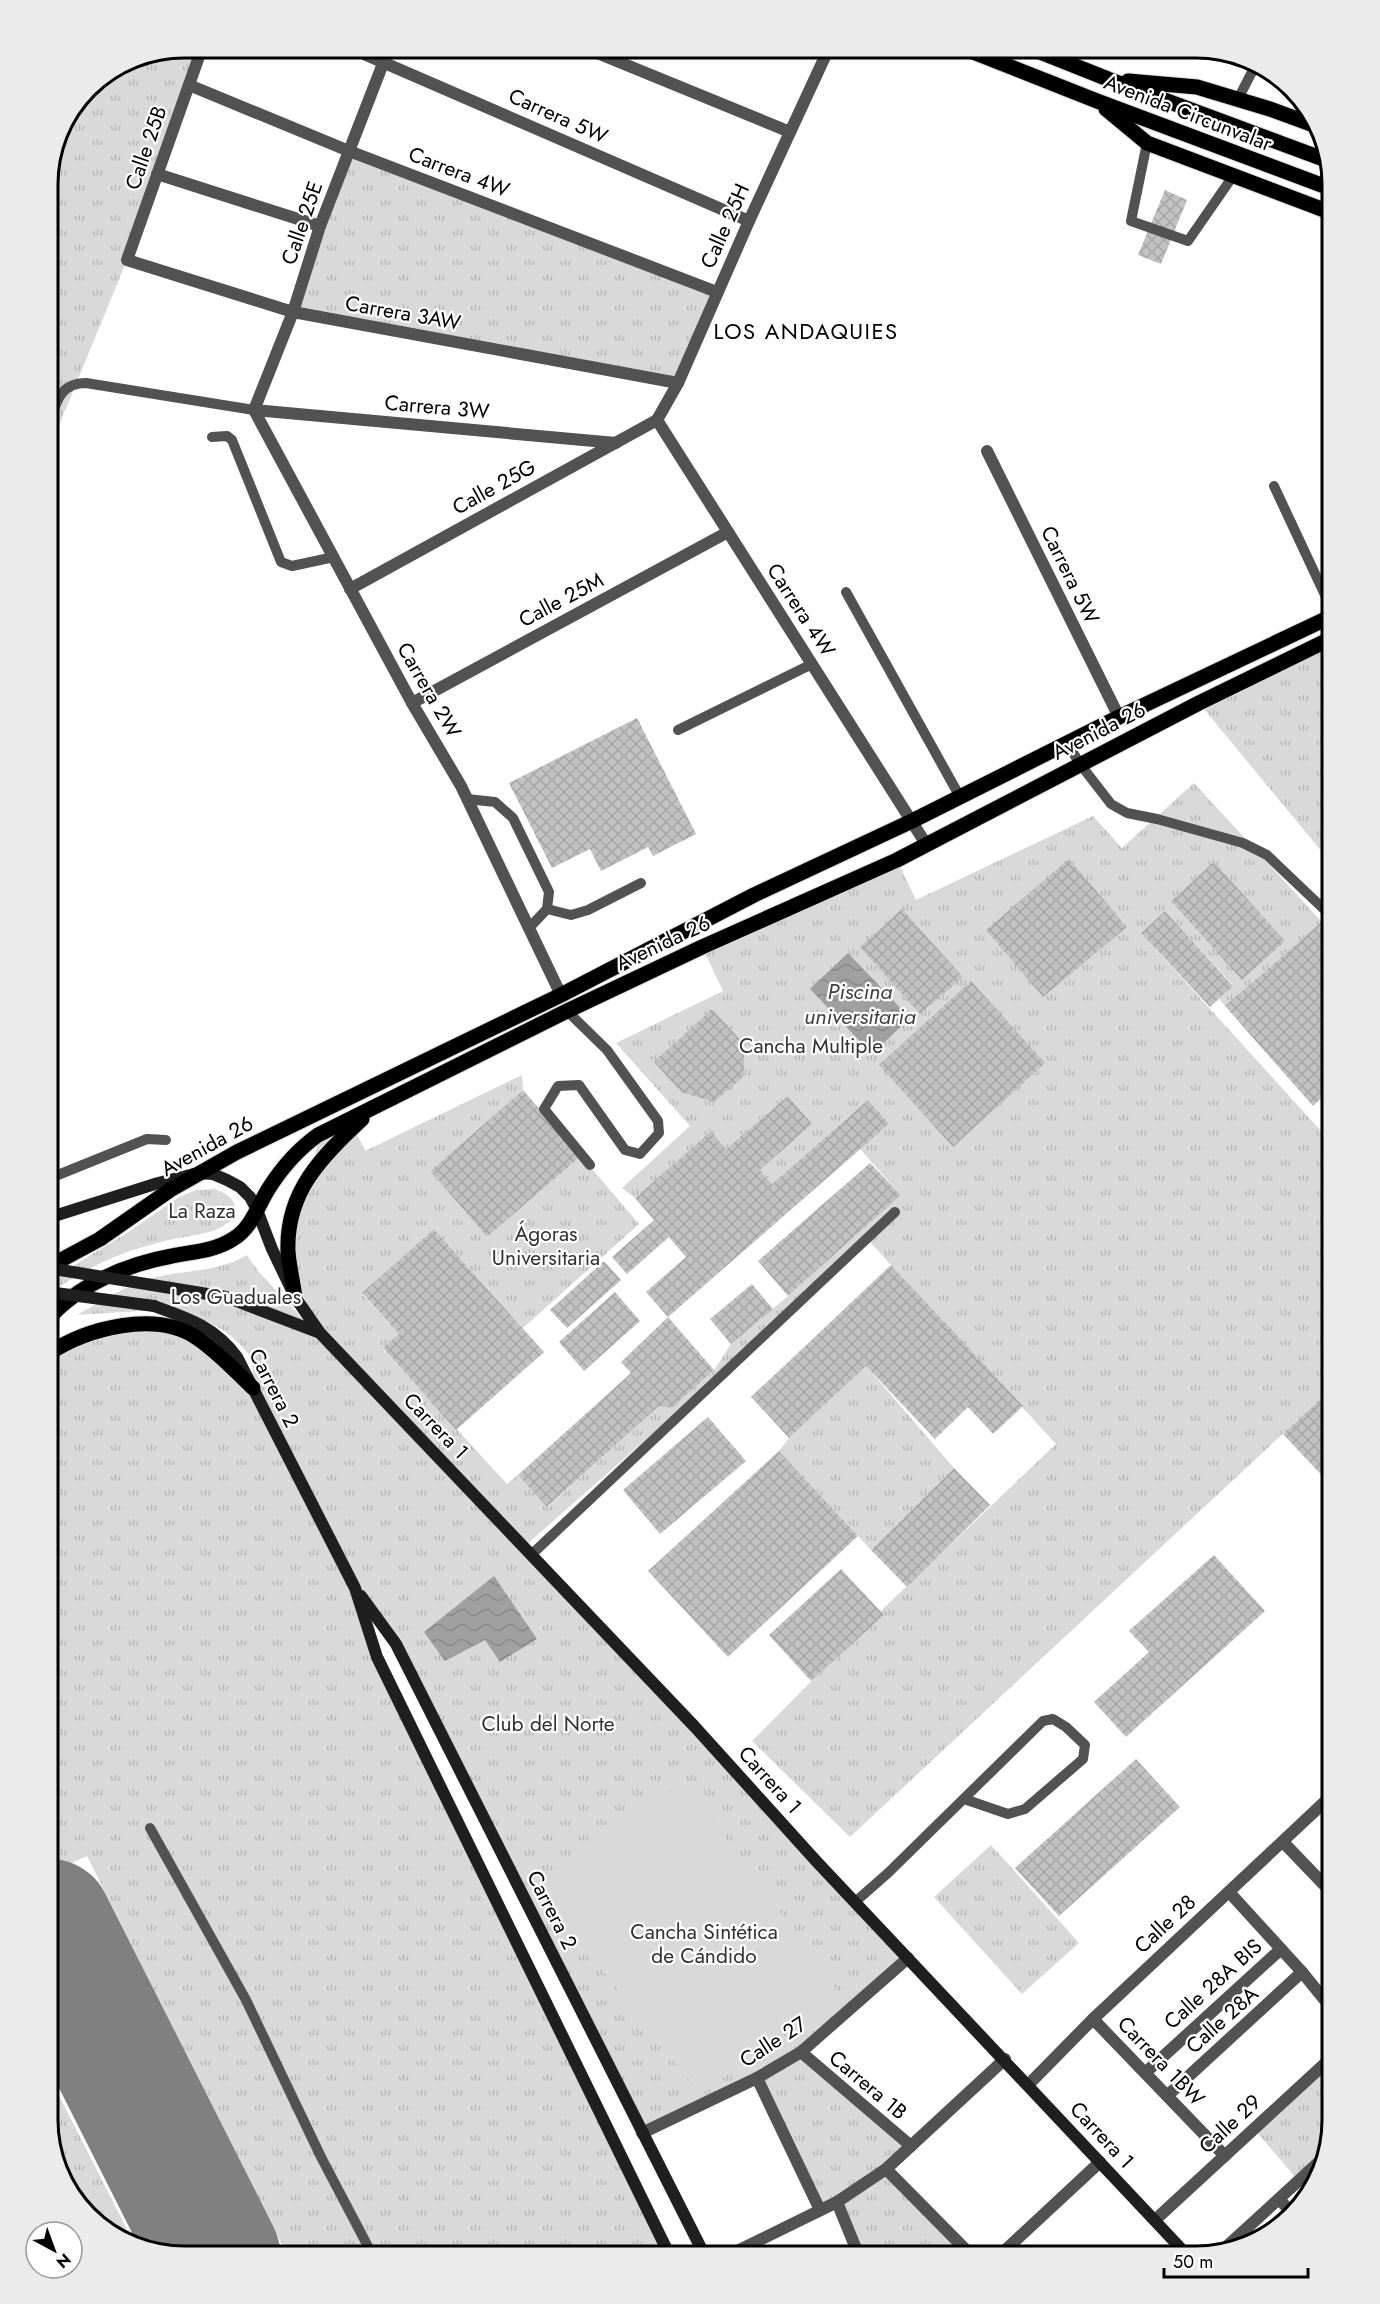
<svg xmlns="http://www.w3.org/2000/svg" width="1380" height="2304" viewBox="0 0 1380 2304" font-family="Jost,sans-serif">
<defs>
<pattern id="grass-tufts" width="24" height="20" patternUnits="userSpaceOnUse" patternTransform="scale(1.5)"><rect width="24" height="20" fill="#d9d9d9"/><path d="M3 7l-1-3M5 7V3M7 7l1-3M15 17l-1-3M17 17v-4M19 17l1-3" fill="none" stroke="#b8b8b8"/></pattern>
<pattern id="water-waves" width="16" height="10" patternUnits="userSpaceOnUse" patternTransform="scale(1.5)"><rect width="16" height="10" fill="#a0a0a0"/><path d="M0 5q4-4 8 0t8 0" fill="none" stroke="#888"/></pattern>
<pattern id="building-cross-hatch" width="8" height="8" patternUnits="userSpaceOnUse" patternTransform="scale(1.5)"><rect width="8" height="8" fill="#c2c2c2"/><path d="M0 0l8 8M0 8l8-8" fill="none" stroke="#a5a5a5"/></pattern>
</defs>
<rect width="100%" height="100%" fill="#fff"/>
<g fill="url(#grass-tufts)">
<polygon points="185,48 202,48 127,260 48,452 48,176 62,125 88,88 133,58"/>
<polygon points="350,151 716,292 675,380 290,307"/>
<polygon points="1332,639 1332,864 1199,703"/>
<path d="M1194,783l128,139 -97,84 -6,-7 14,-14 -68,-74 -24,22 191,210v245l-482,449 -98,-96 135,-136 169,-161 -186,-202 -344,303 379,411 -108,98 112,92 -24,22 86,88h-112l-23,-55 -14,8 -63,-134 -114,61 -134,-264 -236,-442 80,158 22,69 293,599h-382l-201,-400 -39,18v-520l76,-29 72,12 57,50 -1,-29 -15,-17 -14,-11 -17,-9 -38,-12 -91,6c24,-13 49,-30 75,-37 32,-8 67,-6 95,-23l11,16 57,61 -22,-71 1,-38 27,-89 29,-14 15,31 157,-76 1,15 -93,81 57,66 94,-81 58,68 -116,104 -89,-99 -72,65 37,40 -16,15 124,135 11,-9 30,32 111,-101 13,2 42,-38 17,-26 57,-48 113,-101 -41,-46 29,-25 -21,-24 -96,84 -12,-14 52,-46 -24,-28 -62,53 -15,-18 -76,67 -13,-10 68,-62 -74,-83 107,-52 -21,-44 195,-87 19,40 177,-84 29,32z"/>
<path d="M214,1189c14,5 23,10 21,27 -14,16 -30,17 -50,21 -15,2 -31,7 -46,11 -28,8 -68,29 -91,47v-14l79,-48 52,-36 17,-7z"/>
<polygon points="866,1366 954,1468 871,1550 779,1451 789,1438"/>
<polygon points="991,1845 1079,1943 1022,1994 934,1897"/>
<polygon points="1332,2060 1332,2120 1322,2154 1296,2178 1255,2130"/>
<polygon points="48,2074 133,2241 109,2233 62,2179 48,2119"/>
</g>
<polygon fill="#d9d9d9" points="685,1782 840,1995 700,2094 535,1885"/>
<g fill="url(#water-waves)">
<polygon points="848,953 910,1018 872,1054 810,989"/>
<polygon points="494,1576 537,1639 500,1662 485,1640 445,1661 424,1632"/>
</g>
<g fill="none" stroke-linecap="round" stroke-linejoin="round">
<polyline stroke="#808080" stroke-width="129" points="48,1923 216,2256"/>
</g>
<g fill="url(#building-cross-hatch)">
<polygon points="1165,190 1187,200 1161,264 1138,255"/>
<polygon points="637,718 696,834 653,856 648,847 601,871 590,849 552,868 509,783"/>
<polygon points="1069,859 1127,927 1043,997 986,930"/>
<polygon points="1214,862 1285,941 1242,980 1171,901"/>
<polygon points="902,909 963,977 920,1014 860,947"/>
<polygon points="1165,911 1233,986 1210,1007 1141,933"/>
<polygon points="1332,913 1332,1088 1313,1106 1225,1006"/>
<polygon points="971,981 1045,1063 953,1147 879,1065"/>
<polygon points="712,1009 744,1044 744,1076 714,1102 681,1092 654,1062"/>
<polygon points="523,1090 581,1156 487,1237 430,1171"/>
<polygon points="788,1096 812,1124 760,1170 772,1184 868,1100 889,1124 668,1317 646,1292 686,1257 669,1237 627,1274 612,1257 654,1220 635,1198 711,1131 726,1149"/>
<polygon points="870,1163 901,1195 788,1296 758,1261"/>
<polygon points="434,1229 544,1352 456,1430 383,1348 399,1334 362,1293"/>
<polygon points="604,1261 621,1280 567,1328 550,1310"/>
<polygon points="891,1265 1023,1406 993,1434 968,1407 935,1439 866,1366 789,1438 751,1397"/>
<polygon points="752,1284 773,1309 731,1344 710,1319"/>
<polygon points="615,1292 640,1321 584,1371 559,1342"/>
<polygon points="668,1317 714,1370 672,1408 659,1406 547,1507 518,1475 631,1373 621,1362"/>
<polygon points="1332,1388 1332,1474 1326,1480 1283,1434"/>
<polygon points="708,1417 746,1461 660,1534 623,1490"/>
<polygon points="779,1451 858,1536 728,1657 648,1571"/>
<polygon points="954,1468 990,1505 907,1587 871,1550"/>
<polygon points="1214,1555 1265,1611 1126,1737 1094,1702 1149,1652 1129,1631"/>
<polygon points="841,1569 884,1615 811,1681 769,1635"/>
<polygon points="1136,1759 1180,1807 1059,1916 1015,1868"/>
</g>
<g fill="none" stroke-linecap="round" stroke-linejoin="round">
<defs>
<g id="primary">
<polyline points="963,48 1097,101 1332,189"/>
<polyline points="1030,48 1108,79 1326,160"/>
<polyline points="1128,81 1197,87 1270,109 1319,127"/>
<polyline points="1106,109 1147,143 1332,213"/>
<polyline points="48,1267 100,1239 170,1190 237,1152 561,995 754,895 912,821 1119,717 1332,616"/>
<path d="M295,1297c-2,-15 -6,-31 -7,-46 -2,-60 34,-94 74,-132"/>
<path d="M48,1319c30,-34 79,-55 124,-63 19,-4 43,-5 61,-17 19,-11 25,-34 36,-51 14,-22 28,-38 49,-53l249,-124 135,-64 195,-87 302,-157 133,-65"/>
<path d="M48,1354c39,-26 108,-44 149,-16 21,14 38,33 56,50"/>
</g>
</defs>
<use href="#primary" stroke="#dbdbdb" stroke-width="17"/>
<g stroke="#525252" stroke-width="10">
<polyline points="1238,99 1255,66"/>
<polyline points="1147,143 1131,221 1188,241 1233,176"/>
<path d="M48,427c8,-22 10,-44 38,-44l168,27"/>
<polyline points="212,437 227,436 232,440 281,562 292,566 334,557"/>
<polyline points="1274,486 1332,610"/>
<polyline points="846,592 960,797"/>
<polyline points="678,730 812,664"/>
<polyline points="1067,743 1080,764 1111,804 1127,813 1157,819 1243,843 1267,855 1330,915"/>
<polyline points="467,799 495,802 513,818 549,892 547,909 529,928"/>
<polyline points="547,909 571,915 588,910 641,883"/>
<polyline points="567,1011 607,1050 658,1121 659,1133 640,1154 625,1150 579,1085 558,1086 544,1109 590,1165"/>
<polyline points="48,1179 147,1139 166,1140"/>
<polyline points="531,1555 895,1212"/>
<polyline points="150,1828 246,2000 321,2157 373,2256"/>
<polyline points="855,1902 888,1873 1043,1721 1053,1719 1066,1727 1085,1745 1083,1759 1025,1809 1008,1814 964,1799"/>
</g>
<g stroke="#525252" stroke-width="12">
<polyline points="202,48 127,260 293,312 678,383"/>
<polyline points="350,48 749,221"/>
<polyline points="585,48 790,132"/>
<polyline points="189,85 349,151 717,292"/>
<polyline points="157,174 320,226"/>
<polyline points="254,410 412,703 461,786 561,995"/>
<polyline points="254,410 293,312 320,226 389,48"/>
<polyline points="254,410 616,443"/>
<polyline points="657,420 926,844"/>
<polyline points="657,420 678,383 749,221 829,48"/>
<polyline points="987,451 1119,717"/>
<polyline points="350,589 657,420"/>
<polyline points="412,703 728,532"/>
<polyline points="1283,1842 1332,1893"/>
<polyline points="1229,1892 1302,1972 1332,2009"/>
<polyline points="1093,2019 1225,2156"/>
<polyline points="801,2052 911,2146"/>
<polyline points="1145,2073 1281,1949"/>
<polyline points="757,2078 820,2210"/>
<polyline points="1028,2085 1093,2019 1332,1795"/>
<polyline points="1167,2096 1302,1972"/>
<polyline points="642,2133 757,2078 801,2052 908,1958"/>
<polyline points="886,2169 972,2256"/>
<polyline points="1279,2199 1290,2211"/>
<polyline points="837,2202 859,2256"/>
<polyline points="1155,2220 1332,2057"/>
<polyline points="1224,2249 1319,2162"/>
<polyline points="727,2256 837,2202 886,2169 1005,2059"/>
<polyline points="999,2256 1100,2162"/>
</g>
<g stroke="#1f1f1f" stroke-width="12">
<polyline points="48,1218 158,1183 198,1173 213,1174 227,1180 240,1187 250,1197 257,1210 272,1249 295,1297 320,1333 695,1727 817,1862 1188,2256"/>
<path d="M154,1306c34,12 61,21 83,51l118,231 22,69 293,599"/>
<polyline points="361,1596 396,1644 705,2256"/>
</g>
<use href="#primary" stroke="#000" stroke-width="15"/>
<g stroke="#1f1f1f" stroke-width="12">
<polyline points="48,1268 226,1297 320,1333"/>
<polyline points="48,1292 154,1306"/>
</g>
</g>
<g text-anchor="middle" dominant-baseline="central" stroke-width="4.5" stroke-linejoin="round" paint-order="stroke">
<g font-size="21" fill="#000" stroke="#fff">
<text transform="translate(1188 113) rotate(21)">Avenida Circunvalar</text>
<text transform="translate(558 116) rotate(24)">Carrera 5W</text>
<text transform="translate(146 148) rotate(-71)">Calle 25B</text>
<text transform="translate(459 172) rotate(21)">Carrera 4W</text>
<text transform="translate(302 223) rotate(-71)">Calle 25E</text>
<text transform="translate(725 226) rotate(-66)">Calle 25H</text>
<text transform="translate(403 313) rotate(10)">Carrera 3AW</text>
<text transform="translate(437 407) rotate(5)">Carrera 3W</text>
<text transform="translate(494 487) rotate(-29)">Calle 25G</text>
<text transform="translate(1070 575) rotate(64)">Carrera 5W</text>
<text transform="translate(561 600) rotate(-28)">Calle 25M</text>
<text transform="translate(801 610) rotate(57)">Carrera 4W</text>
<text transform="translate(429 690) rotate(60)">Carrera 2W</text>
<text transform="translate(1099 731) rotate(-27)">Avenida 26</text>
<text transform="translate(663 943) rotate(-25)">Avenida 26</text>
<text transform="translate(207 1146) rotate(-29)">Avenida 26</text>
<text transform="translate(274 1388) rotate(63)">Carrera 2</text>
<text transform="translate(436 1426) rotate(46)">Carrera 1</text>
<text transform="translate(770 1780) rotate(48)">Carrera 1</text>
<text transform="translate(552 1910) rotate(63)">Carrera 2</text>
<text transform="translate(1165 1924) rotate(-43)">Calle 28</text>
<text transform="translate(1213 1984) rotate(-42)">Calle 28A BIS</text>
<text transform="translate(1222 2020) rotate(-42)">Calle 28A</text>
<text transform="translate(773 2042) rotate(-33)">Calle 27</text>
<text transform="translate(1161 2061) rotate(46)">Carrera 1BW</text>
<text transform="translate(868 2085) rotate(40)">Carrera 1B</text>
<text transform="translate(1230 2124) rotate(-43)">Calle 29</text>
<text transform="translate(1102 2135) rotate(47)">Carrera 1</text>
</g>
<g font-size="21" fill="#303030" stroke="#fff">
<text x="811" y="1046">Cancha Multiple</text>
<text x="202" y="1211">La Raza</text>
<text x="546" y="1234">Ágoras<tspan x="546" dy="24">Universitaria</tspan></text>
<text x="236" y="1297">Los Guaduales</text>
<text x="548" y="1724">Club del Norte</text>
<text x="704" y="1932">Cancha Sintética<tspan x="704" dy="24">de Cándido</tspan></text>
</g>
<g font-size="22" letter-spacing="1.5" fill="#000" stroke="#fff">
<text x="806" y="331">LOS ANDAQUIES</text>
</g>
<g font-size="22" font-style="italic" fill="#414141" stroke="#fff">
<text x="860" y="991">Piscina<tspan x="860" dy="25">universitaria</tspan></text>
</g>
</g>
<path d="M0 0H1380V2304H0ZM184 58H1196A126 126 0 0 1 1322 184V2120A126 126 0 0 1 1196 2246H184A126 126 0 0 1 58 2120V184A126 126 0 0 1 184 58Z" fill="#ebebeb" fill-rule="evenodd"/>
<path fill="none" stroke="#000" stroke-width="3" d="M184 58H1196A126 126 0 0 1 1322 184V2120A126 126 0 0 1 1196 2246H184A126 126 0 0 1 58 2120V184A126 126 0 0 1 184 58Z"/>
<g transform="translate(54 2250) rotate(139)"><circle r="28" fill="#ffffff" stroke="#999999" stroke-width="1.5"/>
<path d="M0-4.5L10 22L0 15L-10 22Z" fill="#000000"/>
<text y="-9" font-size="16" font-weight="bold" text-anchor="middle" fill="#000000">N</text>
</g>
<path d="M1164 2268v9h144v-9" fill="none" stroke="#000000" stroke-width="3"/>
<text x="1173" y="2268" font-size="18" fill="#000000" stroke="#ffffff" stroke-width="4.5" paint-order="stroke">50 m</text>
</svg>
